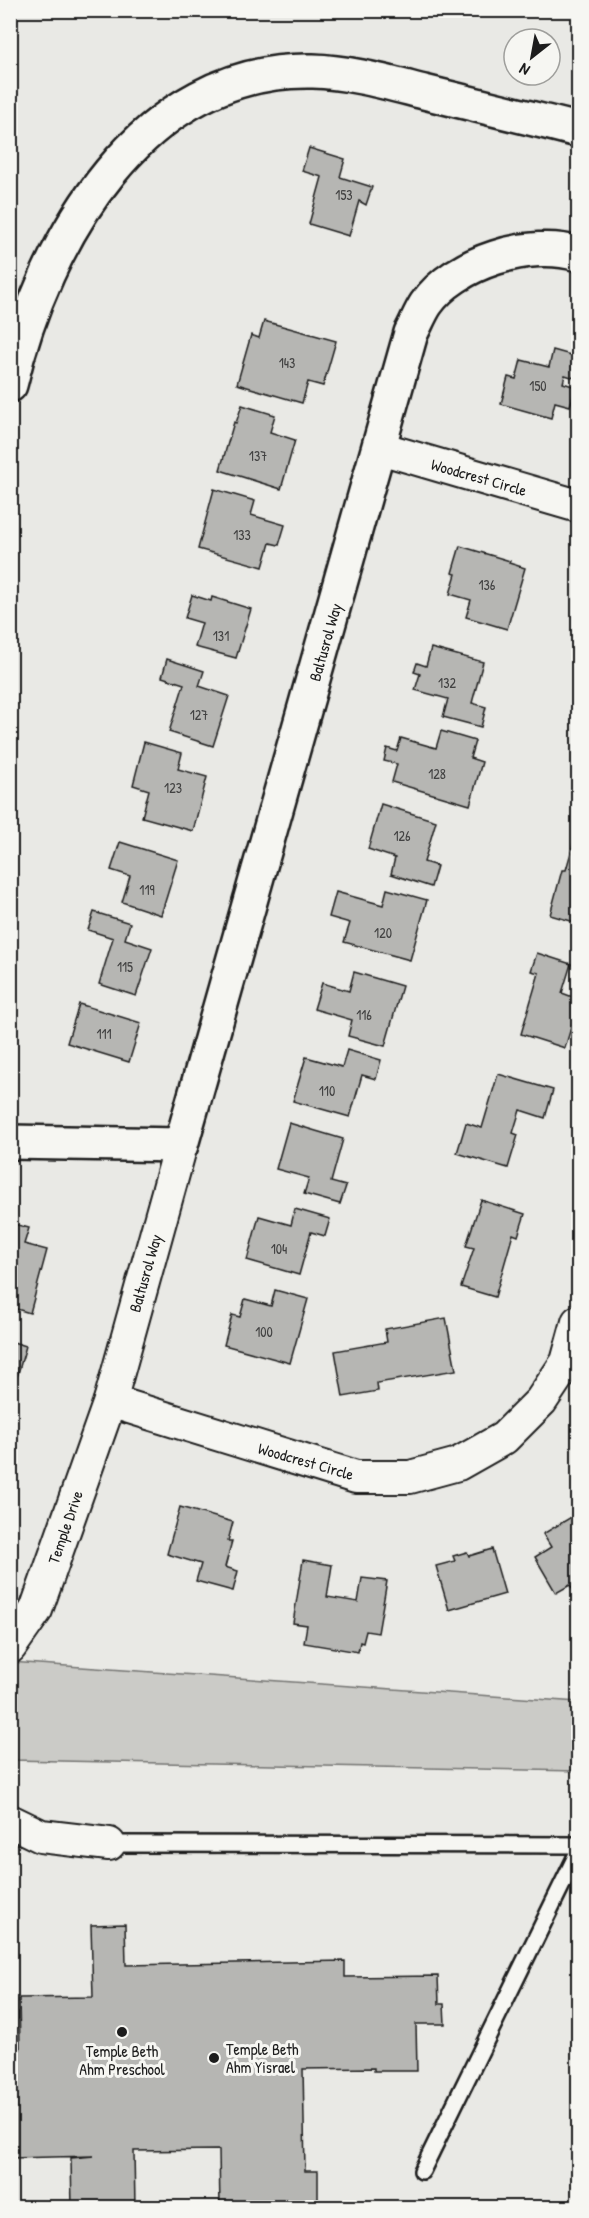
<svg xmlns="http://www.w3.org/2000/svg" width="589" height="2218" viewBox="0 0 589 2218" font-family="'Patrick Hand',sans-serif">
<rect width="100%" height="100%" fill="#e9e9e5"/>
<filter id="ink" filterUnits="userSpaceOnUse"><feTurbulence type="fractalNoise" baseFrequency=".0167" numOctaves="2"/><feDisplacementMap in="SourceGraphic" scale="12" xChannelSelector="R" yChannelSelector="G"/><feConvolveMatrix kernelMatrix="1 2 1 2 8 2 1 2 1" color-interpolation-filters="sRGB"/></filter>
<g filter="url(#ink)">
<polygon fill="#cbcbc7" stroke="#747472" stroke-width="1.5" points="10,1662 578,1702 578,1771 11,1760"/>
<g fill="#b6b6b3" stroke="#1c1c1c" stroke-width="1.5">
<polygon points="309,148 345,159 340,177 372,187 366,205 359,201 349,236 309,224 322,177 302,171"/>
<polygon points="264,321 336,341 323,386 308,382 302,403 237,384 251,335 259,338"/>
<polygon points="553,350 578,357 578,379 565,375 563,383 576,387 570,406 555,402 551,418 501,404 508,377 516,379 521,360 549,367"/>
<polygon points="242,405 275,415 270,432 295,440 281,489 220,470 234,422 236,423"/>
<polygon points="214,489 255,501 251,515 285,525 279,545 270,543 263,567 198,549"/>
<polygon points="460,546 510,561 509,563 525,568 507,629 466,617 471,600 450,594 456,574 452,573"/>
<polygon points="192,595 211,601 212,597 251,609 236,658 195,647 202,623 185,618"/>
<polygon points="431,648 483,662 472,703 486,707 481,727 443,717 448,699 415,690 420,674 414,672 417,663 426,666"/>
<polygon points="167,659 204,671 199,686 229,696 213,746 169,732 184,684 162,677"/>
<polygon points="441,731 475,741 470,758 482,762 470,805 392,782 397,764 384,761 387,748 397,751 401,738 436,748"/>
<polygon points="144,742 182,753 178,769 207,777 193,831 142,817 149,790 133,785"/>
<polygon points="381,804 436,821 424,862 437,866 431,887 391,874 395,858 368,849"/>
<polygon points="575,838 578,839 578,923 550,915 562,870 566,870"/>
<polygon points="120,842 178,860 161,915 122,902 130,876 111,870"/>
<polygon points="387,889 427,900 410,960 344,942 350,923 329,917 336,892 383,905"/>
<polygon points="94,912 130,923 125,939 152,948 136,996 99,984 113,938 88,930"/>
<polygon points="537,953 571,964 562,993 578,999 578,1004 565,1048 521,1034 539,973 531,971"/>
<polygon points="354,972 402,986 385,1046 348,1036 352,1020 314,1009 322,983 349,991"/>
<polygon points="79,1004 141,1023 129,1062 67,1043"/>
<polygon points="347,1050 381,1060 376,1079 362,1075 350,1117 293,1101 306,1057 342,1067"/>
<polygon points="498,1074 553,1090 545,1118 520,1110 513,1133 518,1135 508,1168 457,1153 466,1123 482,1128"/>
<polygon points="289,1123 343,1139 331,1182 346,1186 340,1204 304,1194 309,1178 276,1169"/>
<polygon points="481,1200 525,1214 518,1236 513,1234 495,1297 461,1287 474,1248 466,1246"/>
<polygon points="295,1209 330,1219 325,1236 311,1232 299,1275 247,1260 259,1216 291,1225"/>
<polygon points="10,1223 29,1228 24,1244 47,1250 30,1313 10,1307"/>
<polygon points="275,1290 308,1299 290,1363 224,1345 232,1315 240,1317 245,1299 271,1306"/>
<polygon points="446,1318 456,1370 377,1383 378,1391 343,1397 335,1351 387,1342 385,1329"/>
<polygon points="10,1341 26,1346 10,1401"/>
<polygon points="180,1507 233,1522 228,1541 232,1541 225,1567 238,1571 233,1591 196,1581 201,1564 167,1554"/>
<polygon points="578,1513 578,1599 570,1585 556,1593 535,1557 551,1547 543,1534"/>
<polygon points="492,1549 505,1594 449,1610 436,1566 455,1561 453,1556 467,1552 469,1556"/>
<polygon points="303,1560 332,1565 327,1597 358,1602 362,1578 387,1581 378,1633 366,1631 363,1643 360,1642 358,1652 304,1643 307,1625 293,1623"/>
<polygon points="125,1924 126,1965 345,1961 345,1977 438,1976 439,2004 444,2004 445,2024 416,2024 417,2071 374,2071 374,2068 303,2069 305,2171 318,2171 318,2208 220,2208 219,2150 134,2151 135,2208 72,2208 71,2158 94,2156 11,2158 10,2049 20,2049 19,1998 93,1997 91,1925"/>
</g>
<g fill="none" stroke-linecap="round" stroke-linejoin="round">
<defs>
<g id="lane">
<polyline points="109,1844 578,1845"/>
<polyline points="422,2171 578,1852"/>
</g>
<g id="street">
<polyline points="380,448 578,506"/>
<polyline points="110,1401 356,1477 410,1477 458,1464 504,1438 541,1401 567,1362 578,1322"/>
<polyline points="10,1647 36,1610 110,1401 181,1145"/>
<polyline points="10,1821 41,1836 109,1844"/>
</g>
<path id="secondary" d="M10,1142l171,3 230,-812c5,-9 9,-20 15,-29 29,-42 105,-65 152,-50"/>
<path id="highway" d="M10,385c34,-145 132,-318 303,-314 37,1 75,12 111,21 52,13 103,25 154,38"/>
</defs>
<use href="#lane" stroke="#1c1c1c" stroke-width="20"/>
<use href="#street" stroke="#1c1c1c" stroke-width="36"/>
<use href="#secondary" stroke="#1c1c1c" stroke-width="38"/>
<use href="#highway" stroke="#1c1c1c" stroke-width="38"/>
<use href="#lane" stroke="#f6f6f2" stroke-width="15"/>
<use href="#street" stroke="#f6f6f2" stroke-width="32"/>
<use href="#secondary" stroke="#f6f6f2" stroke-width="33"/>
<use href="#highway" stroke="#f6f6f2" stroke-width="33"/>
</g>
</g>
<g fill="#1c1c1c" stroke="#f6f6f2" stroke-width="2">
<circle cx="122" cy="2032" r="6"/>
<circle cx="214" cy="2058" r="6"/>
</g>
<g text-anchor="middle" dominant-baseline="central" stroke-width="6" stroke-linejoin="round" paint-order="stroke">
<g font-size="14" fill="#424242">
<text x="344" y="194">153</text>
<text x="287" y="362">143</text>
<text x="538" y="385">150</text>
<text x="258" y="455">137</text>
<text x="242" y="534">133</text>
<text x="487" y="584">136</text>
<text x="221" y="635">131</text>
<text x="447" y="682">132</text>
<text x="199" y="714">127</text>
<text x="437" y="773">128</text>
<text x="173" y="787">123</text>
<text x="402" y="835">126</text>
<text x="147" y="889">119</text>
<text x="383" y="932">120</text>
<text x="125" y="966">115</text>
<text x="364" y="1014">116</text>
<text x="104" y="1033">111</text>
<text x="327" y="1090">110</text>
<text x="279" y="1248">104</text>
<text x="264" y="1331">100</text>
</g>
<g font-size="16" fill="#1c1c1c" stroke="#f6f6f2">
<text transform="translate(479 477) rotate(16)">Woodcrest Circle</text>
<text transform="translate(325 642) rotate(-74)">Baltusrol Way</text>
<text transform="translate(145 1273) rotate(-74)">Baltusrol Way</text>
<text transform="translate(306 1461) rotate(16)">Woodcrest Circle</text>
<text transform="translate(65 1527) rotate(-71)">Temple Drive</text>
</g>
<g font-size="16" fill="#1c1c1c" stroke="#f6f6f2" text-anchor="start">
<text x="226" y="2049">Temple Beth<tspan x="226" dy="18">Ahm Yisrael</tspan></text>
<text x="122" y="2051" text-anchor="middle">Temple Beth<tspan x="122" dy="18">Ahm Preschool</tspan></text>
</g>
</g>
<rect width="589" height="2218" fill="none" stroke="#f6f6f2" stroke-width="36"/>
<rect x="18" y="18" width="553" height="2182" fill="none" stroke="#1c1c1c" stroke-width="2" filter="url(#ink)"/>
<g transform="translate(532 57) rotate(211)"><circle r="28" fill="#f6f6f2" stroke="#9f9f9c" stroke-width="1.5"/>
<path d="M0-4.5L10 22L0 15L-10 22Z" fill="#1c1c1c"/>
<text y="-9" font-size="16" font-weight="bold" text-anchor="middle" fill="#1c1c1c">N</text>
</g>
</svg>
